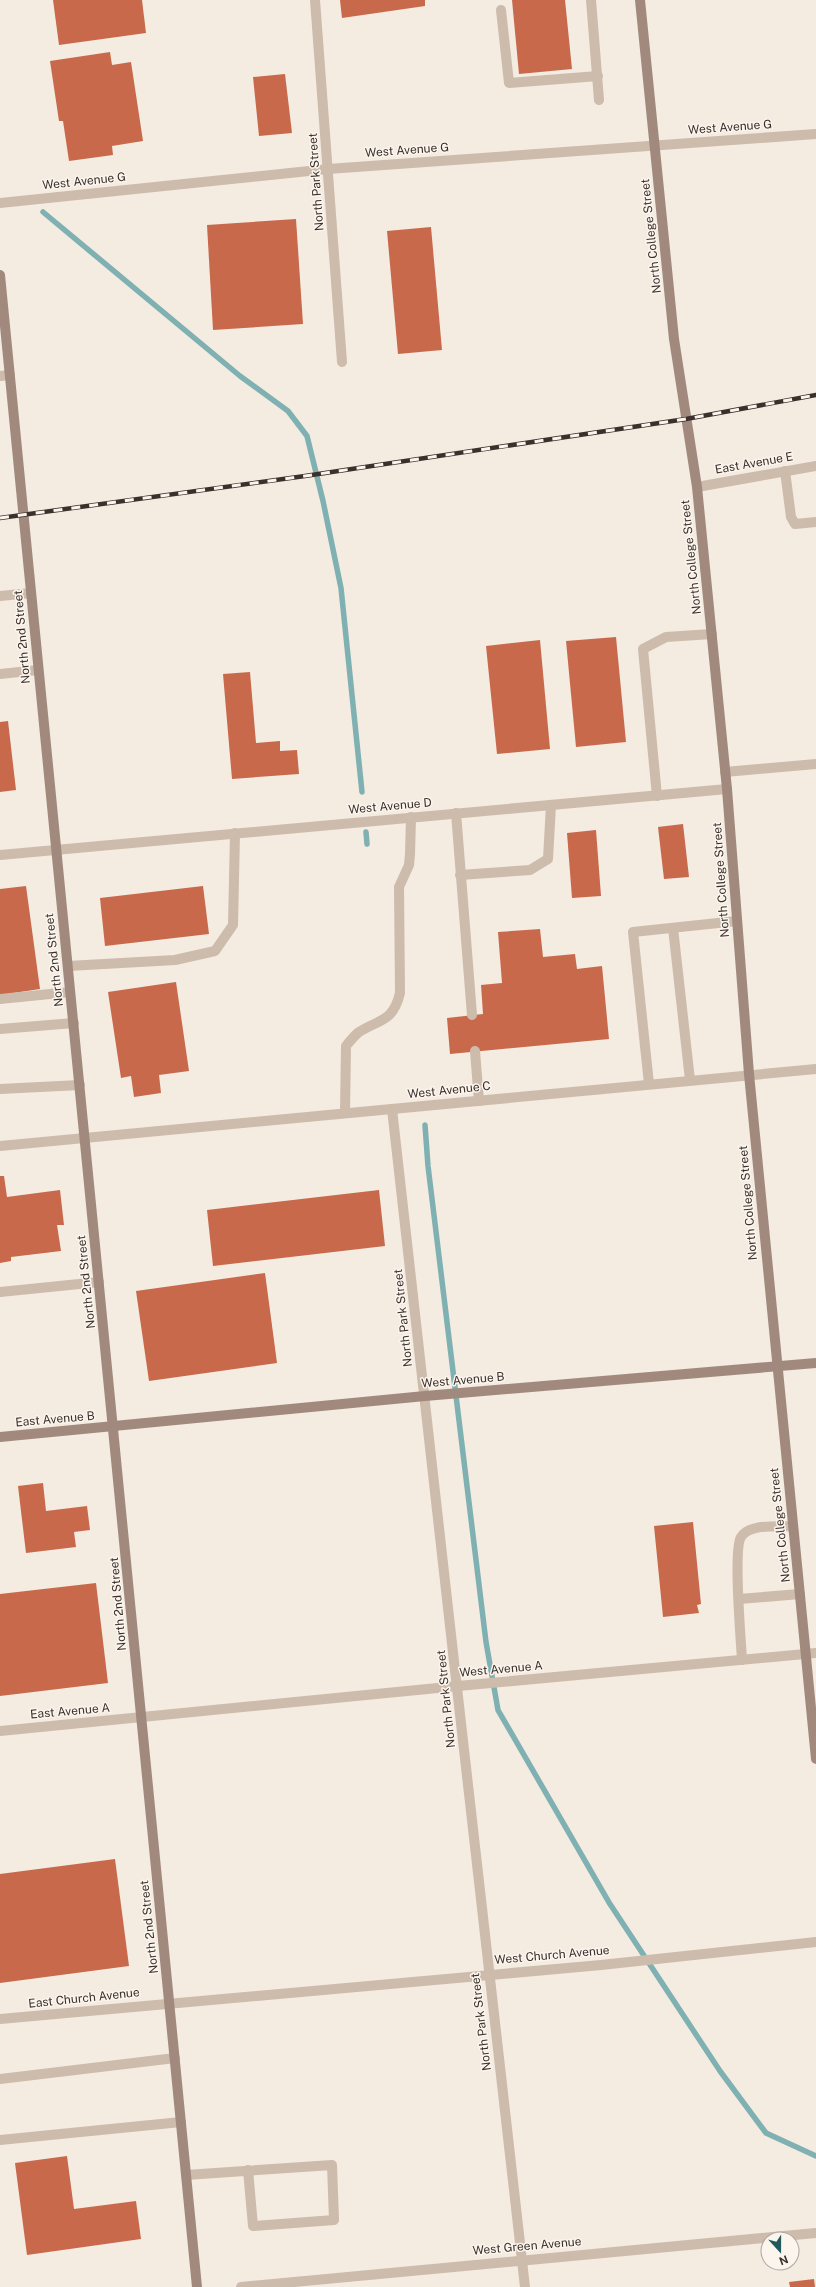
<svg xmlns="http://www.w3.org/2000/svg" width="816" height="2287" viewBox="0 0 816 2287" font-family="'Public Sans',sans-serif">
<rect width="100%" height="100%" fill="#f4ebe1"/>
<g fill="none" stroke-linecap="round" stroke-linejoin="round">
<g stroke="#7fb0b2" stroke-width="5.5">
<polyline points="43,212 240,376 288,411 307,436 323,501 341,588 362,792"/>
<polyline points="366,832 367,844"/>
<polyline points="425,1125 428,1166 486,1642 498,1710 610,1904 720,2071 766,2133 816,2156"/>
</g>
</g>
<g fill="#c8694b">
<polygon points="53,0 142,0 146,33 59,45"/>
<polygon points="340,0 425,0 425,6 342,18"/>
<polygon points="512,0 565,0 572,69 519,74"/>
<polygon points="110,52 112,65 131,62 143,141 112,146 113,155 69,161 63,121 59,121 50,61"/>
<polygon points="285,74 292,133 259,136 253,77"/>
<polygon points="296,219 303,324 213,330 207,225"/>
<polygon points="431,227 442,350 398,354 387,231"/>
<polygon points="616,637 626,742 576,747 566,641"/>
<polygon points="540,640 550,749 497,754 486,646"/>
<polygon points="250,672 256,743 280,741 280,751 297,750 299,774 232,779 223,674"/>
<polygon points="8,721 16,790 0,792 0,722"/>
<polygon points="683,824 689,877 664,879 658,827"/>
<polygon points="596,830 601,896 572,898 567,833"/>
<polygon points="26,886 40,989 0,995 0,889"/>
<polygon points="203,886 209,934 105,946 100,898"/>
<polygon points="540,929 543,957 575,954 577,969 602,966 609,1039 450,1054 447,1018 483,1014 481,985 502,983 498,932"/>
<polygon points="176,982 189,1071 159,1075 161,1093 134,1097 131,1076 121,1078 108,992"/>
<polygon points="0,1176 4,1176 7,1197 60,1190 64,1225 57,1225 61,1251 11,1257 11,1261 0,1263"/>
<polygon points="379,1190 385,1246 213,1266 207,1210"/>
<polygon points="265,1273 277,1363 149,1381 136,1291"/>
<polygon points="43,1483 46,1511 87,1506 90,1530 74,1532 76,1547 26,1553 18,1486"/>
<polygon points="693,1522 701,1604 697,1605 699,1613 663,1617 654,1526"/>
<polygon points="96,1583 108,1683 0,1696 0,1594"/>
<polygon points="115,1859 129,1966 0,1983 0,1874"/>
<polygon points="67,2156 74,2209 136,2201 141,2239 27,2255 15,2163"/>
<polygon points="814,2279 815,2287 790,2287 789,2282"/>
</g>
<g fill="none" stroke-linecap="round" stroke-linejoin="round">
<g stroke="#cdbbac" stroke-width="10">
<polyline points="591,0 599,100"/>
<polyline points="501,10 509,83 598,76"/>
<polyline points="785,471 791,517 795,524 816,522"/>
<polyline points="0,596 31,593"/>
<polyline points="725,772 816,764"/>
<polyline points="657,796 643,649 666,637 712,634"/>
<polyline points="456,813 472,1015"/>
<polyline points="460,875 530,870 548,859 551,805"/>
<polyline points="673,928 690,1080"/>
<polyline points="68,966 175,960 215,951 233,925 235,833"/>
<polyline points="0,999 70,992"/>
<polyline points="0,1029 74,1023"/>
<polyline points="475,1051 479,1101"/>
<polyline points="649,1084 633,932 737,921"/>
<polyline points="0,1089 80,1085"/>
<path d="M345,1113l1,-67c4,-5 8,-10 13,-14 21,-13 34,-10 41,-39l-1,-106 10,-22 1,-11 1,-37"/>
<polyline points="0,1292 99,1282"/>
<polyline points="739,1599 800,1594"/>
<path d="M742,1660c-1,-20 -9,-110 -1,-123 9,-14 38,-10 52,-11"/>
<polyline points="0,2079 175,2058"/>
<polyline points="0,2140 181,2122"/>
<polyline points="186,2175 332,2165 334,2220 253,2226 248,2170"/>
</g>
<g stroke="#cdbbac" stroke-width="10">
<polyline points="315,0 342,362"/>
<polyline points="0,203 328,169 816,134"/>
<polyline points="0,376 10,375"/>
<polyline points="697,487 816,466"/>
<polyline points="0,674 38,670"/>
<polyline points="0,855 727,789"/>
<path d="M392,1109c44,393 88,785 133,1178"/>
<polyline points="0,1146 816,1069"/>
<polyline points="0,1731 458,1686 816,1653"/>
<polyline points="0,2019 601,1965 816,1942"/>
<polyline points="241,2287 816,2233"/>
</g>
<g stroke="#a18a7d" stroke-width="10">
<polyline points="640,0 674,339 697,487 727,789 749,1074 816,1759"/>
<polyline points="0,275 197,2287"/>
<polyline points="0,1437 425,1396 816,1363"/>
</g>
<defs>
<polyline id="rail" points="0,518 305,476 686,419 816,395"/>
</defs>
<use href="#rail" stroke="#3b302b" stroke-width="4.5"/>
<use href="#rail" stroke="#fbf5ee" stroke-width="3" stroke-dasharray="9" stroke-linecap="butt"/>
</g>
<g text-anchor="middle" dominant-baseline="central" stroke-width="3" stroke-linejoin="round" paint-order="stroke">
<g font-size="12" fill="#3b302b" stroke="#fbf5ee">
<text transform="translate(730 127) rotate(-4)">West Avenue G</text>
<text transform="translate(407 150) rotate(-4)">West Avenue G</text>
<text transform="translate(84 181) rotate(-6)">West Avenue G</text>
<text transform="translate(316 182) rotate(-94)">North Park Street</text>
<text transform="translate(651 236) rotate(-96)">North College Street</text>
<text transform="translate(754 463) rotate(-10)">East Avenue E</text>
<text transform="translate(691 557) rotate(-96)">North College Street</text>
<text transform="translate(22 637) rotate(-95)">North 2nd Street</text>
<text transform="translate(390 806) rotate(-5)">West Avenue D</text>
<text transform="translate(721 880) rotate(-94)">North College Street</text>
<text transform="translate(54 960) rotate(-96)">North 2nd Street</text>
<text transform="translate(449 1090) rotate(-6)">West Avenue C</text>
<text transform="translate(748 1203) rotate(-95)">North College Street</text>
<text transform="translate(86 1282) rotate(-96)">North 2nd Street</text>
<text transform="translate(403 1318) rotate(-96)">North Park Street</text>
<text transform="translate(463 1380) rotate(-5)">West Avenue B</text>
<text transform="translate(55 1419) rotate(-5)">East Avenue B</text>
<text transform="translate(780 1525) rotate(-96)">North College Street</text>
<text transform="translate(118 1604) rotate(-95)">North 2nd Street</text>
<text transform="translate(501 1669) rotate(-5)">West Avenue A</text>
<text transform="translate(446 1699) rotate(-96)">North Park Street</text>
<text transform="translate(70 1711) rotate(-5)">East Avenue A</text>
<text transform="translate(149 1927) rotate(-96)">North 2nd Street</text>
<text transform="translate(552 1955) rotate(-5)">West Church Avenue</text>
<text transform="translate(84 1998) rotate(-6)">East Church Avenue</text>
<text transform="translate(481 2022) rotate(-97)">North Park Street</text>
<text transform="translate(527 2246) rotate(-5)">West Green Avenue</text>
</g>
</g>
<g transform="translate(780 2251) rotate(159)"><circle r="19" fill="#fbf5ee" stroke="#aea6a0"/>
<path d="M0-3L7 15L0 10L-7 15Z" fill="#1f5a5e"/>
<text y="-6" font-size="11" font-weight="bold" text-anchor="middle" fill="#3b302b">N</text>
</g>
</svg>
